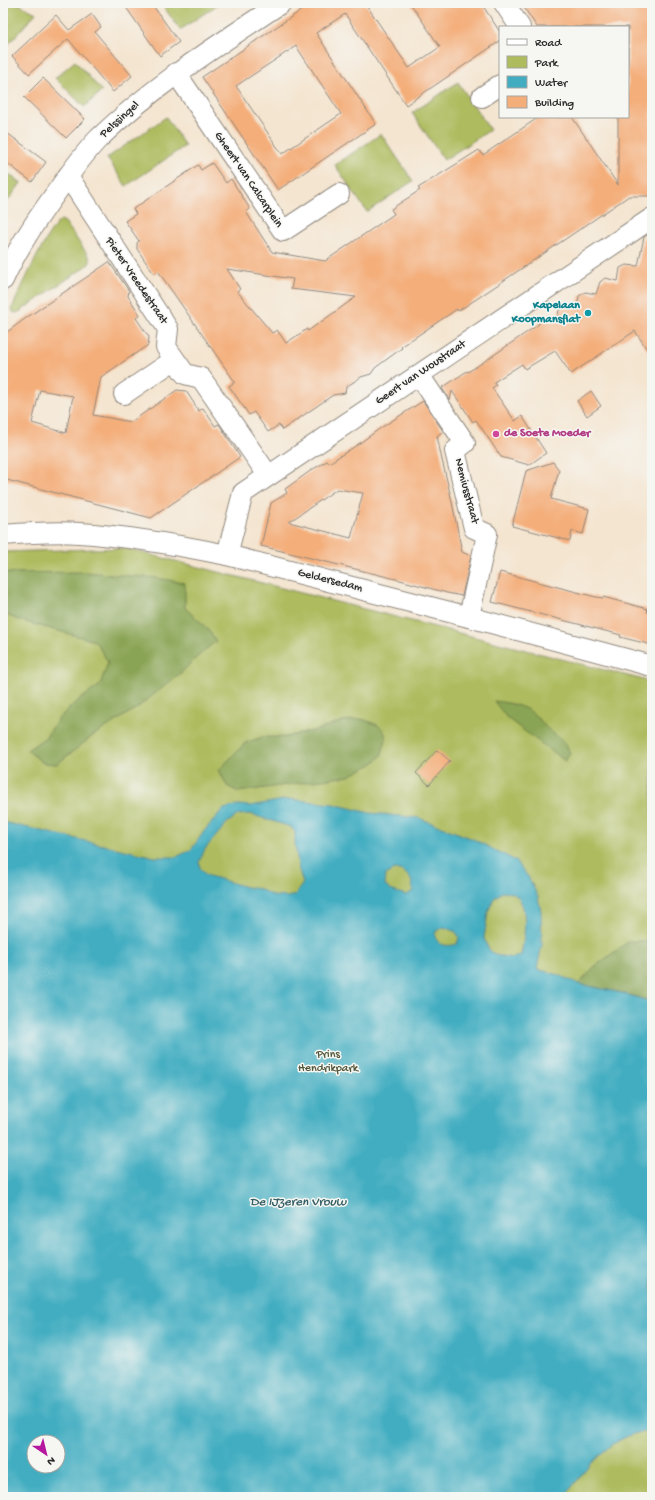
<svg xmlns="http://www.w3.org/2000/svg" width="655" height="1500" viewBox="0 0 655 1500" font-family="'Gochi Hand',sans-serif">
<rect width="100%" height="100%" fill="#f6f6f2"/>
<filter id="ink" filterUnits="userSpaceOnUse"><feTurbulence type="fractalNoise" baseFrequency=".025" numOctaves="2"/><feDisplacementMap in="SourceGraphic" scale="8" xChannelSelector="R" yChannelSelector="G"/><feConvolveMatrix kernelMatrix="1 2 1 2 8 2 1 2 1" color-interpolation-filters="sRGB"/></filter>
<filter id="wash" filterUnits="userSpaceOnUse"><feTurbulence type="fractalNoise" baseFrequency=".012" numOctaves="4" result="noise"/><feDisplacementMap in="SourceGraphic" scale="16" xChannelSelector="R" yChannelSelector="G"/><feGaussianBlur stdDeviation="0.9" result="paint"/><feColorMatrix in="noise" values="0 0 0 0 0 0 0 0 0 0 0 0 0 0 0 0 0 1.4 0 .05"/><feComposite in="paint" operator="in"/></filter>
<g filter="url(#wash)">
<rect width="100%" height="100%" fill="#f4e5d0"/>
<g fill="#aebc5e" stroke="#6c7444" fill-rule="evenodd">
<polygon points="3,3 17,3 36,13 3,50"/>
<polygon points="161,3 220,3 180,30"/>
<polygon points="75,61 102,91 84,107 55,78"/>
<polygon points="458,82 490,130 444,160 412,113"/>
<polygon points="166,117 185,146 126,186 107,158"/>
<polygon points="381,134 413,181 367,212 335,165"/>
<polygon points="3,170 21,183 7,202 3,200"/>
<path d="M61,220l4,2 25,36v4l-2,3 -69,47 -3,1 -3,-1 -1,-4c8,-17 36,-80 49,-88z"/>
<path d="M124,548l528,134v815h-649v-945zM34,1442h24v24h-24z"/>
</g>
<g fill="#8aa455" stroke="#5a6840">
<polygon points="85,572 157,578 185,583 185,608 207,628 216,641 196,658 182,672 137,708 94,735 57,764 43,763 27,750 46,737 59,718 75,703 100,685 108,662 95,641 18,620 3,613 3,573"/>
<path d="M494,701c14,2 30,4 41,14 5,4 8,10 13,14 11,9 18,11 22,25l-5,7 -58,-43z"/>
<path d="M361,719c17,5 29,9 23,28 -1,3 -2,7 -3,9 -7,9 -23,15 -32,20l-111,16 -11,-6 -8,-16 26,-27 17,-6h23l32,-7 26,-9z"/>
<polygon points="629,941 652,941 652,1002 622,993 579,984 594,967"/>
</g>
<path fill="#42adc1" stroke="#366c76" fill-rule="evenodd" d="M289,799l44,5 37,9 49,5 54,21 43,22 13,17 9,19 3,14 1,33 -5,25 21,6 21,9 43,9 30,9v426c-8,4 -18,5 -26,9 -27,12 -44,38 -62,60h-561v-675l152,35h21l15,-7 14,-20 19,-21 15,-4 11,1zM250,814l41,13 4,5v11l3,24 5,16 -8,12 -8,2 -14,-1 -13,-7 -14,-2 -40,-12 -6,-7 -1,-6 6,-13 22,-26 11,-8zM394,869c12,1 21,11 18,23l-6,3 -16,-5 -5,-5 1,-10zM502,892l11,1c2,2 5,4 7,7 8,12 4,41 1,55l-8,3 -18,-3 -7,-7 -4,-10 4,-26 6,-14zM444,927l12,5 3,5 -2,7c-10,3 -19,2 -22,-8l1,-5zM34,1442h24v24h-24z"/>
<g id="blocks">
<g fill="#f4ae7a" fill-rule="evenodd">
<polygon points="123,3 151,3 179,42 160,56"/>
<path d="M312,3h53l44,65 31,-21 -30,-44h71l19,29v9l-94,64 -61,-91 -29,19 60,91 -98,66 -76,-113zM296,46l45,68 -59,40 -46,-68z"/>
<path d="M521,3h131l-1,193h-22l-154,104 -17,11 -1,-2 -43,29 -13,9 1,1 -27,20 -4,6 -10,3 -15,10 -1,6 -12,2 -51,35 -3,-5 -11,7 -14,-20 -5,3 -20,-29 6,-4 -77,-111 -4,3 -17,-25v-6l2,-2 -14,-20 11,-7 -3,-5 65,-44 3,5 11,-7 14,20 5,-4 19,30 -4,3 26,40 53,9 69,-47 -3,-5 29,-19 -2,-2 61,-38 4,5 56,-38h33l46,68v-68h10v-90h-91zM227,269l66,10 -2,10 65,8 -48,34 -1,-2 -21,14 -9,-13 -5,3 -35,-42 3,-2z"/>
<polygon points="92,14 101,27 95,32 132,76 113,92 68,39 29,74 12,56 56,15 69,30"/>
<polygon points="43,78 85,119 66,138 24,97"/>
<polygon points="3,130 46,162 32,182 3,160"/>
<polygon points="647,235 652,236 652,357 635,331 571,374 555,351 525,369 522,364 494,382 496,385 492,388 515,421 522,416 546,453 529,465 501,457 476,420 473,422 452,391 450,400 442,388 467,371 468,372 488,359 539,324 539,318 557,322 559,310 565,306 577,308 579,296 585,292 596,294 600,282 605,278 618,281 620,268 626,265 638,266 644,237"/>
<path d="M109,262l20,29 -1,5 12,19 -4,3 13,19 -1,8 -47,32 -8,38 38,7 46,-32 9,1 13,20 4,-3 12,18 4,-2 21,33 -89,61 -148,-39v-144l23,-17zM40,390l33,6 -7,37 -34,-10z"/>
<polygon points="591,391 601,406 587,416 577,401"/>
<path d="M423,401l20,30 -6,5 5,24 9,37 11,55 9,4 -9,40 -15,-3 -47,-13 -139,-34 10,-43 16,-10 -2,-4 28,-20 14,-8 2,2 28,-18 25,-18zM337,489l26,4 -12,45 -62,-16z"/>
<polygon points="553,462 559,470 551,499 589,509 583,534 572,531 570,541 512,526 526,471"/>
<polygon points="500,572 596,597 603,598 603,597 648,609 647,612 652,613 652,645 620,637 621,635 492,602"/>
<polygon points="437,750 450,761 429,785 416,773"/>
</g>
</g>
</g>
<g filter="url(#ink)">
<use href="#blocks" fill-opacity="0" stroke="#90887e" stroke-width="1"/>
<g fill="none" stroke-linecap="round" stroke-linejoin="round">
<defs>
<g id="minor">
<polyline points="504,3 520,27"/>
<polyline points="176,73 283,231 339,194"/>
<polyline points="482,97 500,85"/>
<polyline points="68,176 168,329 166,347 185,374 201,378 268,475"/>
<path d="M3,280c12,-27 28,-52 45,-76 16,-22 31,-45 50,-65 55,-53 120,-94 183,-136"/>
<polyline points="419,375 465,443 455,451 474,528 487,534 469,617"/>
<polyline points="124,394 174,360"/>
<path d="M3,535c25,-2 51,-4 76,-2 50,3 99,12 148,22l242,62 183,49"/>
<polyline points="227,555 243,493 652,218"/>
</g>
</defs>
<use href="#minor" stroke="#90887e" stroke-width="22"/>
<use href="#minor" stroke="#fff" stroke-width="20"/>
</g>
</g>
<circle fill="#0f9aa8" stroke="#f6f6f2" stroke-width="1.5" cx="588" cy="313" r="4"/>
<circle fill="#d1479c" stroke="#f6f6f2" stroke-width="1.5" cx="496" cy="434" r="4"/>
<g text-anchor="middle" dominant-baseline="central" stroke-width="3" stroke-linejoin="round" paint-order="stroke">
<g font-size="12" fill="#2b2b2b" stroke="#f6f6f2">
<text transform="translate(120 120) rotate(-42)">Pelssingel</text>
<text transform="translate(248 180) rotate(56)">Gheert van Calcarplein</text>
<text transform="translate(136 281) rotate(56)">Pieter Vreedestraat</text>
<text transform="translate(421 373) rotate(-34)">Geert van Woustraat</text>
<text transform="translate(466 491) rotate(75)">Nemiusstraat</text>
<text transform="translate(330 581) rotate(14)">Geldersedam</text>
</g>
<g font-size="12" font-weight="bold" fill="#0d838f" stroke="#f6f6f2" text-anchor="end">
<text x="580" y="306">Kapelaan<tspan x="580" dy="14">Koopmansflat</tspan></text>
</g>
<g font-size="12" font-weight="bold" fill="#b23c85" stroke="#f6f6f2" text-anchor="start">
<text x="504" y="434">de Soete Moeder</text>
</g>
<g font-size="12" fill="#52563a" stroke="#f6f6f2">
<text x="328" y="1055">Prins<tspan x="328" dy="14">Hendrikpark</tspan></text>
</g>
<g font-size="13" font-style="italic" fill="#345f67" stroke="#f6f6f2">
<text x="298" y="1202">De IJzeren Vrouw</text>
</g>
</g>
<rect width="655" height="1500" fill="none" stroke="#f6f6f2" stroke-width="16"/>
<rect x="499" y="26" width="130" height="92" fill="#f6f6f2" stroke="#a5a5a2"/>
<rect x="507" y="39" width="20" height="6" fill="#ffffff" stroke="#a5a5a2"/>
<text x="535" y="46" font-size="12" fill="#2b2b2b">Road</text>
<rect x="507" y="56" width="20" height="12" fill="#aebc5e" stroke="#a5a5a2"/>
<text x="535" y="66" font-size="12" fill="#2b2b2b">Park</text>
<rect x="507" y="76" width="20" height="12" fill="#42adc1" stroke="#a5a5a2"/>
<text x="535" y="86" font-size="12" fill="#2b2b2b">Water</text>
<rect x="507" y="96" width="20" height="12" fill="#f4ae7a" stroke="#a5a5a2"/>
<text x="535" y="106" font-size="12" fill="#2b2b2b">Building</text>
<g transform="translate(46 1454) rotate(145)"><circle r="19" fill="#f6f6f2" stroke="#a5a5a2"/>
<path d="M0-3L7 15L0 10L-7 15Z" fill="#b5179e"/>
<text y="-6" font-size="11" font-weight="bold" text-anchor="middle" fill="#2b2b2b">N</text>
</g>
</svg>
